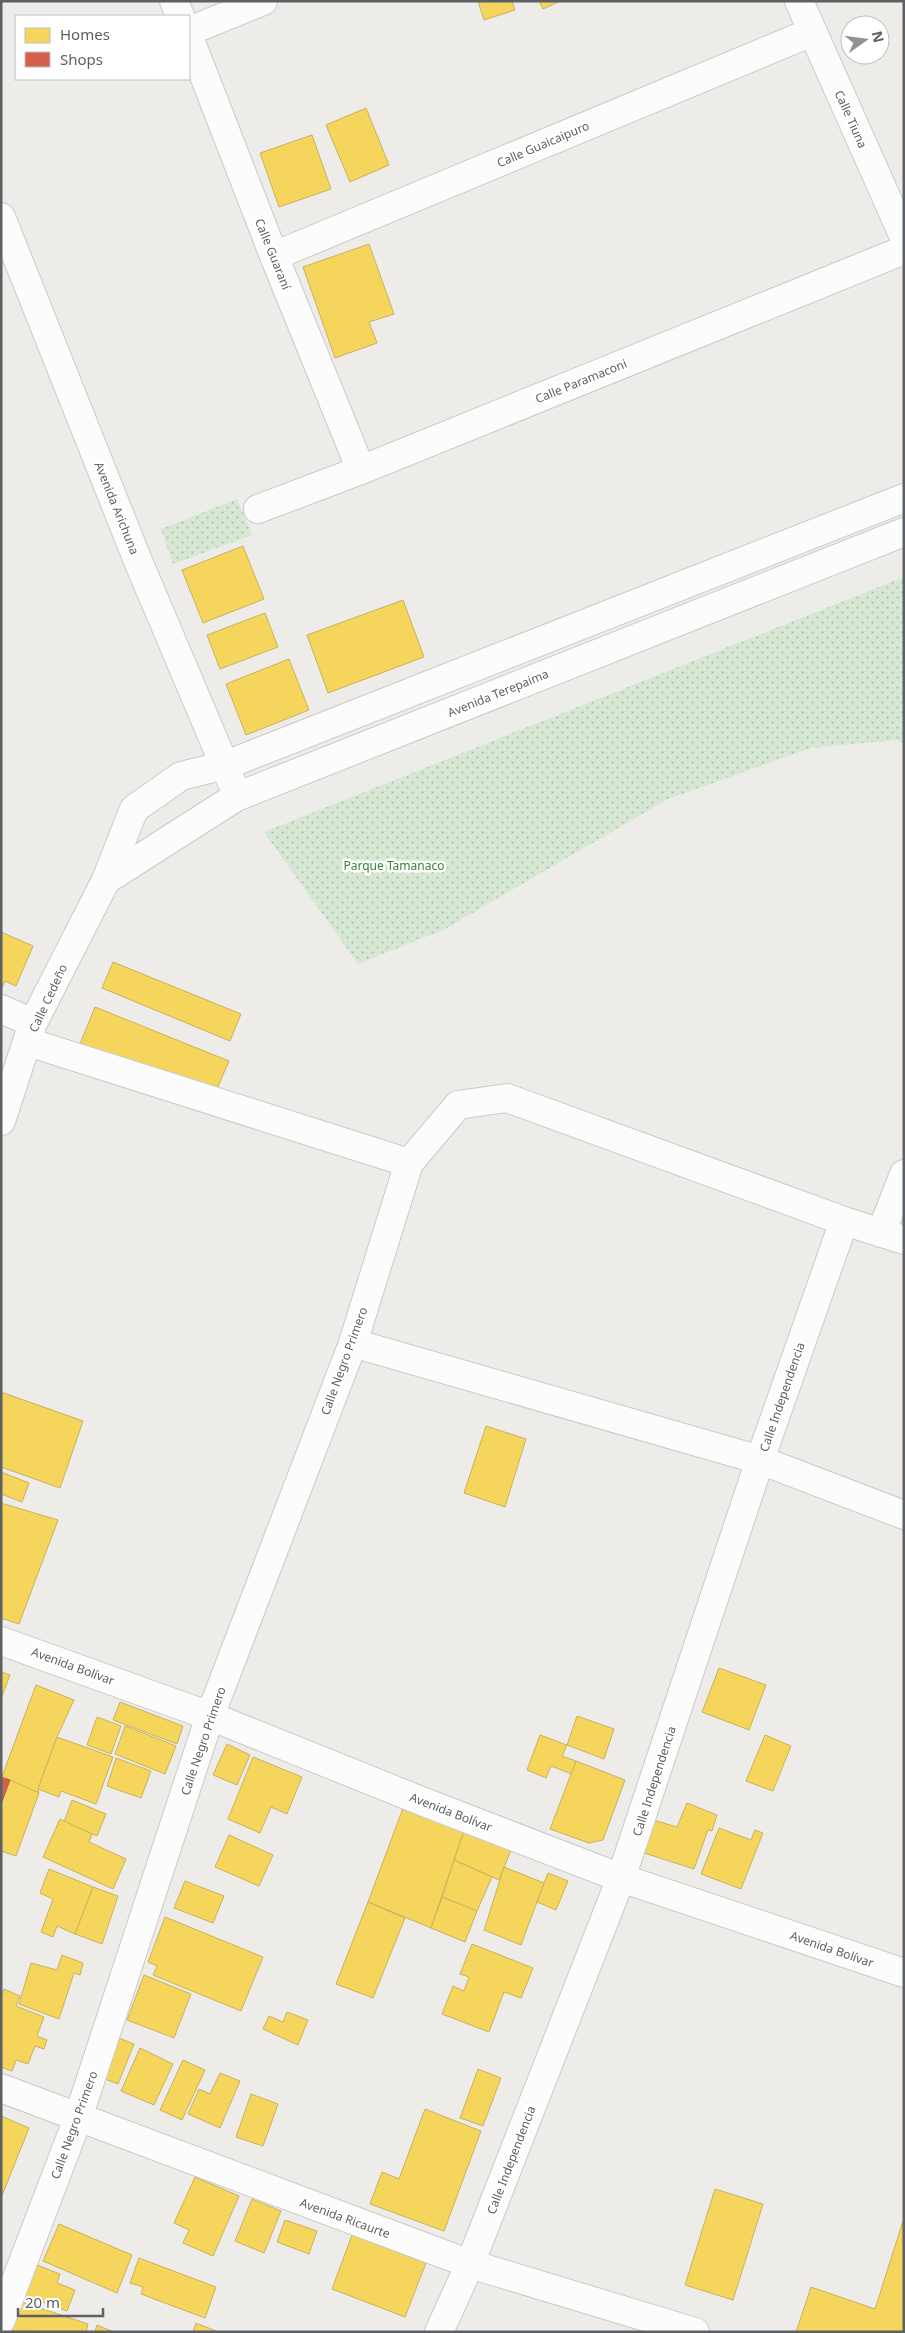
<svg xmlns="http://www.w3.org/2000/svg" width="905" height="2333" viewBox="0 0 905 2333" font-family="'Noto Sans',sans-serif">
<defs>
<pattern id="green-dots" width="8" height="8" patternUnits="userSpaceOnUse" patternTransform="scale(1.25)"><rect width="8" height="8" fill="#d6e8d4"/><path d="M2 2h.1M6 6h.1" fill="none" stroke="#b1bfb0" stroke-width="1.8" stroke-linecap="round"/></pattern>
</defs>
<rect width="100%" height="100%" fill="#edece8"/>
<g fill="url(#green-dots)">
<polygon points="237,499 252,535 173,564 161,529"/>
<polygon points="904,577 904,743 896,740 811,748 668,799 445,929 358,964 264,832"/>
</g>
<g fill="#f6d55c" stroke="#c8b25f">
<polygon points="478,1 512,1 515,10 484,20"/>
<polygon points="539,1 560,1 543,9"/>
<polygon points="366,108 389,165 350,182 326,125"/>
<polygon points="312,135 331,189 279,207 260,153"/>
<polygon points="369,244 394,314 369,322 377,343 335,358 303,267"/>
<polygon points="243,546 264,599 203,623 182,570"/>
<polygon points="403,600 424,657 328,693 307,635"/>
<polygon points="265,613 278,647 220,669 207,635"/>
<polygon points="289,659 309,710 246,735 226,684"/>
<polygon points="1,932 33,946 16,986 5,981 1,990"/>
<polygon points="113,962 241,1014 230,1041 102,988"/>
<polygon points="95,1007 229,1061 213,1098 80,1044"/>
<polygon points="1,1392 83,1421 60,1488 1,1467"/>
<polygon points="486,1426 526,1439 505,1507 464,1493"/>
<polygon points="1,1472 29,1483 22,1502 1,1494"/>
<polygon points="1,1503 58,1520 19,1624 1,1618"/>
<polygon points="719,1668 766,1685 749,1730 702,1712"/>
<polygon points="1,1672 10,1675 1,1699"/>
<polygon points="36,1685 74,1700 57,1737 38,1789 39,1793 1,1779"/>
<polygon points="120,1702 183,1726 177,1744 113,1720"/>
<polygon points="577,1716 614,1729 604,1759 567,1745"/>
<polygon points="97,1717 121,1726 111,1754 87,1745"/>
<polygon points="125,1726 176,1746 165,1774 115,1754"/>
<polygon points="540,1735 567,1745 562,1756 576,1761 572,1774 551,1766 546,1778 527,1770"/>
<polygon points="765,1735 791,1746 773,1791 746,1781"/>
<polygon points="57,1737 113,1757 96,1804 61,1791 59,1797 38,1789"/>
<polygon points="227,1744 250,1755 237,1785 213,1775"/>
<polygon points="253,1757 302,1777 287,1814 271,1807 260,1833 228,1819"/>
<polygon points="116,1758 151,1771 141,1798 107,1786"/>
<polygon points="576,1761 625,1780 603,1840 589,1843 550,1829"/>
<polygon points="10,1780 39,1793 16,1856 1,1851 1,1804"/>
<polygon points="72,1800 106,1814 97,1836 64,1822"/>
<polygon points="687,1803 717,1815 712,1831 708,1830 694,1869 644,1853 639,1845 650,1819 677,1827"/>
<polygon points="403,1808 464,1831 431,1928 368,1902"/>
<polygon points="60,1819 92,1834 89,1842 126,1859 113,1889 43,1857"/>
<polygon points="719,1828 751,1840 755,1830 763,1833 741,1889 701,1874"/>
<polygon points="464,1831 511,1850 499,1880 454,1860"/>
<polygon points="229,1835 273,1855 259,1886 215,1867"/>
<polygon points="454,1860 492,1877 477,1911 442,1897"/>
<polygon points="504,1867 544,1883 521,1945 484,1930"/>
<polygon points="49,1869 93,1887 75,1934 57,1926 53,1937 41,1932 53,1899 40,1893"/>
<polygon points="548,1873 568,1881 556,1910 537,1902"/>
<polygon points="185,1881 224,1896 213,1923 174,1908"/>
<polygon points="93,1887 118,1896 102,1944 75,1934"/>
<polygon points="442,1897 477,1911 465,1942 431,1928"/>
<polygon points="368,1902 405,1918 373,1998 336,1984"/>
<polygon points="165,1917 263,1957 241,2011 153,1975 157,1966 148,1962"/>
<polygon points="472,1944 533,1968 521,1998 504,1992 489,2032 442,2014 453,1986 464,1991 469,1977 460,1974"/>
<polygon points="62,1955 83,1963 80,1975 74,1973 59,2019 19,2004 31,1963 57,1970"/>
<polygon points="144,1975 191,1994 174,2038 127,2020"/>
<polygon points="4,1989 20,1996 16,2006 44,2017 37,2036 47,2040 44,2049 35,2046 28,2064 16,2060 12,2071 1,2067 1,1998"/>
<polygon points="287,2012 308,2020 298,2045 263,2029 269,2016 283,2022"/>
<polygon points="116,2037 134,2044 118,2084 100,2077"/>
<polygon points="140,2048 173,2064 154,2105 121,2091"/>
<polygon points="183,2060 205,2070 182,2120 160,2110"/>
<polygon points="478,2069 501,2078 483,2126 460,2118"/>
<polygon points="220,2073 240,2081 220,2128 188,2114 199,2089 210,2094"/>
<polygon points="251,2094 278,2104 263,2146 236,2137"/>
<polygon points="425,2109 481,2131 444,2231 370,2204 382,2172 399,2179"/>
<polygon points="1,2116 29,2128 1,2198"/>
<polygon points="195,2177 239,2196 213,2256 183,2243 189,2230 174,2223"/>
<polygon points="715,2189 763,2204 733,2300 685,2285"/>
<polygon points="252,2199 281,2211 264,2253 235,2241"/>
<polygon points="285,2220 317,2231 309,2254 277,2242"/>
<polygon points="903,2221 904,2332 796,2332 811,2287 875,2309"/>
<polygon points="59,2224 132,2255 117,2293 43,2261"/>
<polygon points="352,2235 426,2263 405,2317 332,2289"/>
<polygon points="139,2258 216,2287 205,2318 141,2294 143,2287 130,2283"/>
<polygon points="32,2263 60,2274 57,2283 75,2290 67,2311 20,2294"/>
<polygon points="19,2301 88,2324 86,2332 9,2331"/>
<polygon points="196,2323 216,2331 215,2332 193,2332"/>
<polygon points="97,2325 114,2332 95,2332"/>
</g>
<polygon fill="#d6604d" stroke="#b26054" points="1,1777 10,1780 1,1804"/>
<g fill="none" stroke-linecap="round" stroke-linejoin="round">
<defs>
<g id="minor">
<polyline points="174,1 180,16"/>
<polyline points="799,1 904,237"/>
<polyline points="189,31 263,1"/>
<polyline points="189,37 274,256 361,470"/>
<polyline points="1,217 138,561 232,783"/>
<polyline points="274,256 812,32"/>
<polyline points="258,509 361,470 904,250"/>
<polyline points="106,880 236,797 904,532"/>
<polyline points="1,1009 33,1023"/>
<polyline points="28,1042 409,1163"/>
<polyline points="1,1121 33,1023 106,880 134,809 181,776 226,765 904,498"/>
<polyline points="881,1233 904,1174"/>
<polyline points="353,1343 760,1460 904,1515"/>
<polyline points="1,1641 210,1716 424,1802 621,1878 904,1973"/>
<polyline points="1,2088 470,2264 695,2332"/>
<polyline points="1,2320 78,2118 210,1716 353,1343 409,1163 458,1105 507,1098 844,1221 904,1240"/>
<polyline points="439,2332 470,2264 621,1878 760,1460 844,1221"/>
</g>
</defs>
<use href="#minor" stroke="#c9caca" stroke-width="30"/>
<use href="#minor" stroke="#fcfcfc" stroke-width="28"/>
</g>
<g text-anchor="middle" dominant-baseline="central" stroke-width="5" stroke-linejoin="round" paint-order="stroke">
<g font-size="12" fill="#5d6165" stroke="#fff">
<text transform="translate(851 119) rotate(66)">Calle Tiuna</text>
<text transform="translate(543 144) rotate(-23)">Calle Guaicaipuro</text>
<text transform="translate(273 254) rotate(68)">Calle Guaraní</text>
<text transform="translate(581 381) rotate(-22)">Calle Paramaconi</text>
<text transform="translate(117 508) rotate(68)">Avenida Arichuna</text>
<text transform="translate(498 693) rotate(-22)">Avenida Terepaima</text>
<text transform="translate(48 998) rotate(-65)">Calle Cedeño</text>
<text transform="translate(344 1361) rotate(-70)">Calle Negro Primero</text>
<text transform="translate(782 1397) rotate(-71)">Calle Independencia</text>
<text transform="translate(73 1666) rotate(20)">Avenida Bolívar</text>
<text transform="translate(203 1741) rotate(-71)">Calle Negro Primero</text>
<text transform="translate(654 1781) rotate(-72)">Calle Independencia</text>
<text transform="translate(451 1812) rotate(21)">Avenida Bolívar</text>
<text transform="translate(832 1949) rotate(19)">Avenida Bolívar</text>
<text transform="translate(74 2125) rotate(-70)">Calle Negro Primero</text>
<text transform="translate(511 2160) rotate(-69)">Calle Independencia</text>
<text transform="translate(345 2218) rotate(20)">Avenida Ricaurte</text>
</g>
<g font-size="12" fill="#39813b" stroke="#fff">
<text x="394" y="865">Parque Tamanaco</text>
</g>
</g>
<rect width="905" height="2333" fill="none" stroke="#5d6165" stroke-width="5"/>
<rect x="15" y="15" width="175" height="65" fill="#ffffff" stroke="#bec0c1"/>
<rect x="25" y="28" width="25" height="15" fill="#f6d55c" stroke="#bec0c1"/>
<text x="60" y="40" font-size="15" fill="#5d6165">Homes</text>
<rect x="25" y="52" width="25" height="15" fill="#d6604d" stroke="#bec0c1"/>
<text x="60" y="65" font-size="15" fill="#5d6165">Shops</text>
<g transform="translate(865 40) rotate(76)"><circle r="24" fill="#ffffff" stroke="#bec0c1"/>
<path d="M0-4L9 19L0 12L-9 19Z" fill="#8f9293"/>
<text y="-8" font-size="14" font-weight="bold" text-anchor="middle" fill="#5d6165">N</text>
</g>
<path d="M18 2308v8h85v-8" fill="none" stroke="#5d6165" stroke-width="2.5"/>
<text x="25" y="2308" font-size="15" fill="#5d6165" stroke="#ffffff" stroke-width="4" paint-order="stroke">20 m</text>
</svg>
